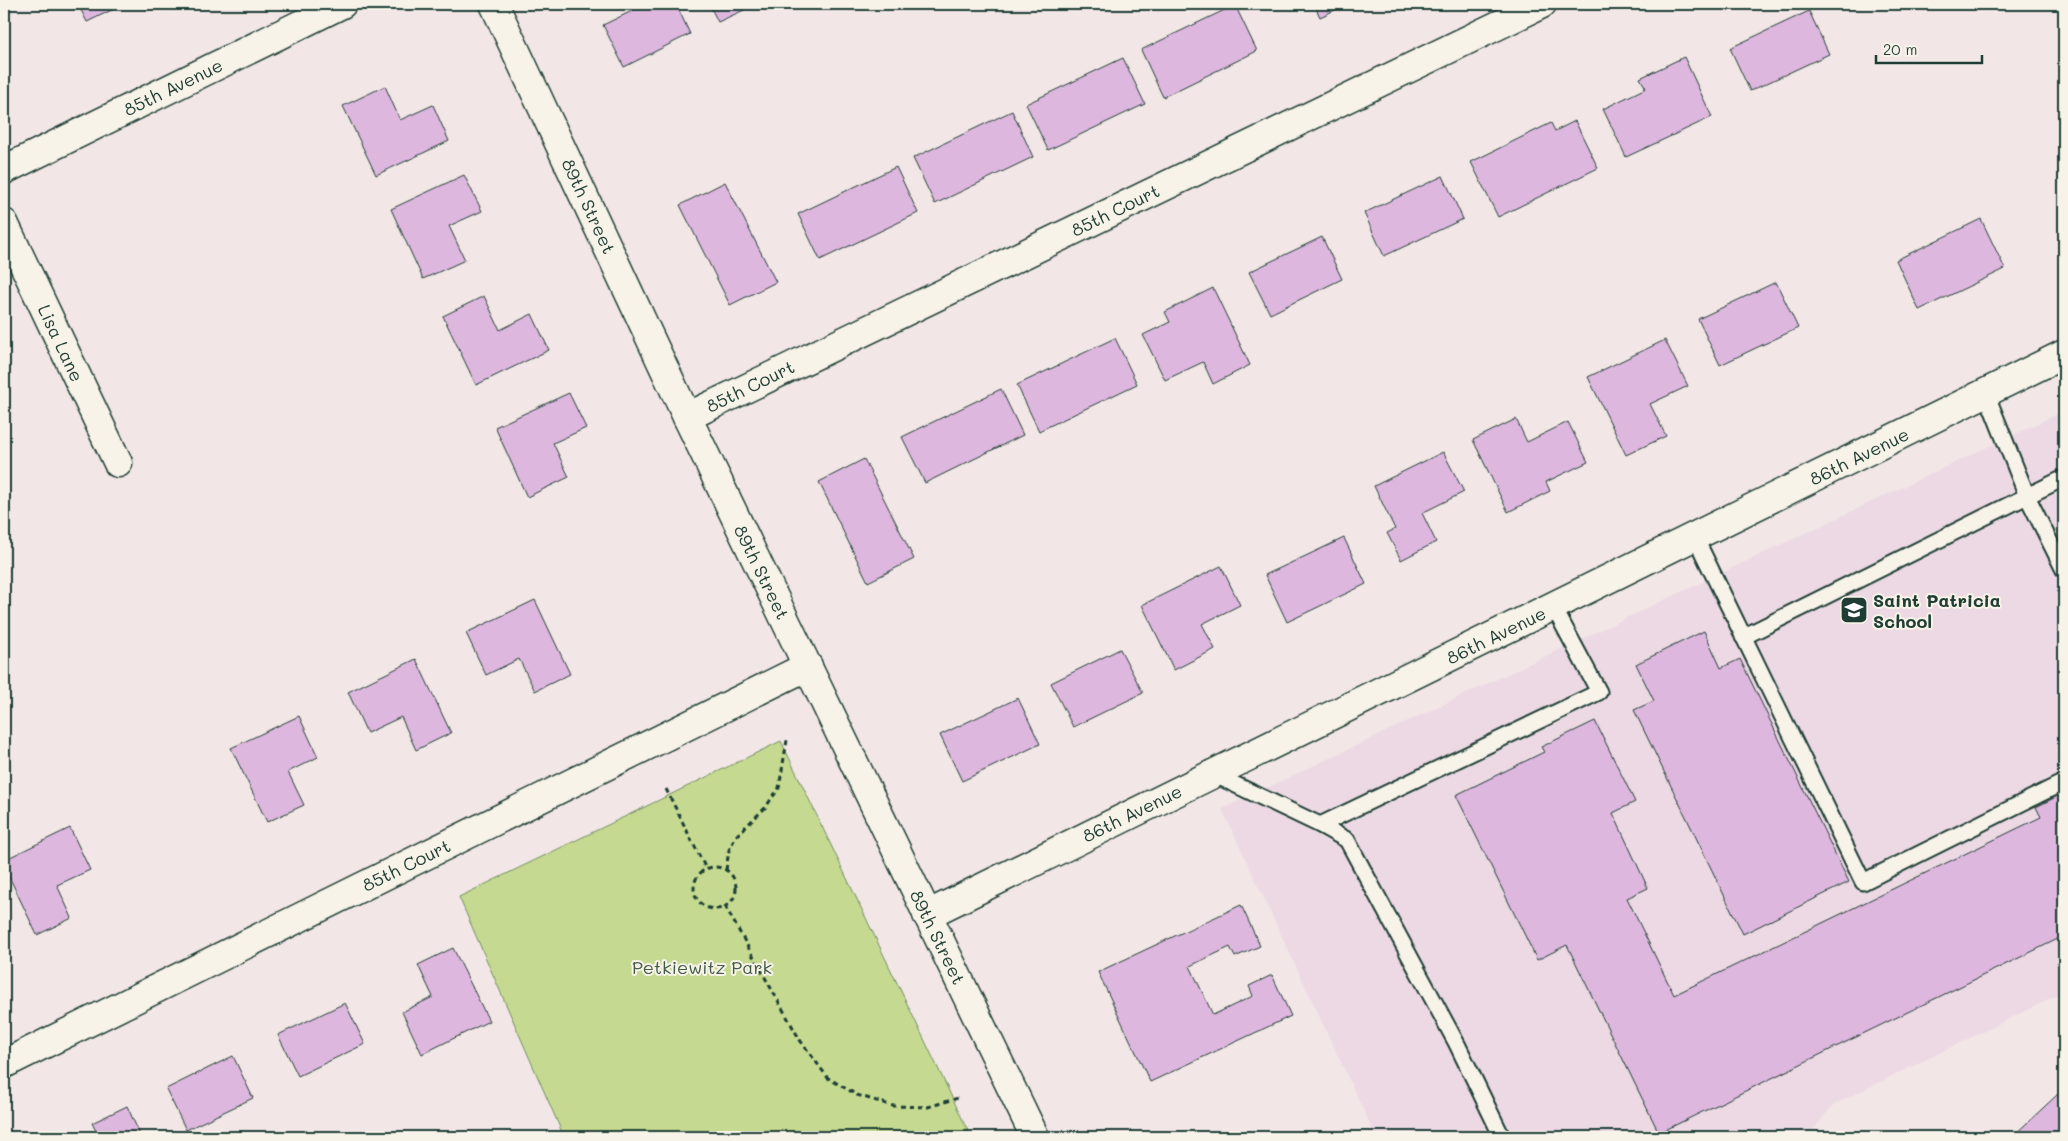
<svg xmlns="http://www.w3.org/2000/svg" width="2068" height="1141" viewBox="0 0 2068 1141" font-family="Mali,sans-serif">
<rect width="100%" height="100%" fill="#f2e7e6"/>
<filter id="ink" filterUnits="userSpaceOnUse"><feTurbulence type="fractalNoise" baseFrequency=".02" numOctaves="2"/><feDisplacementMap in="SourceGraphic" scale="10" xChannelSelector="R" yChannelSelector="G"/><feConvolveMatrix kernelMatrix="1 2 1 2 8 2 1 2 1" color-interpolation-filters="sRGB"/></filter>
<g filter="url(#ink)">
<polygon fill="#ecd9e4" points="2064,411 2064,992 1833,1105 1807,1137 1376,1137 1222,809"/>
<polygon fill="#c5da90" stroke="#728c62" points="781,741 971,1137 564,1137 459,897"/>
<g fill="#deb7df" stroke="#1f3d34">
<polygon points="78,4 122,4 122,5 87,22"/>
<polygon points="631,4 676,4 690,34 624,67 603,25 634,10"/>
<polygon points="709,4 757,4 718,22"/>
<polygon points="1314,4 1348,4 1320,17"/>
<polygon points="1235,5 1257,51 1163,97 1141,50"/>
<polygon points="1809,11 1829,54 1750,91 1730,48"/>
<polygon points="1684,57 1712,117 1626,157 1603,109 1646,88 1640,78"/>
<polygon points="1123,58 1145,104 1048,150 1026,104"/>
<polygon points="385,86 400,120 433,105 449,141 376,175 343,106"/>
<polygon points="1012,111 1033,157 935,204 913,158"/>
<polygon points="1575,121 1598,168 1498,217 1471,162 1551,123 1555,131"/>
<polygon points="896,167 918,213 820,260 798,214"/>
<polygon points="464,175 482,211 449,226 465,260 423,279 391,209"/>
<polygon points="1443,176 1463,219 1384,256 1364,213"/>
<polygon points="725,182 776,282 730,305 680,205"/>
<polygon points="1981,219 2005,269 1919,310 1896,260"/>
<polygon points="1322,237 1342,279 1270,314 1249,272"/>
<polygon points="1776,282 1798,328 1720,365 1698,319"/>
<polygon points="1213,288 1250,365 1213,384 1203,362 1165,380 1143,335 1170,322 1165,312"/>
<polygon points="484,296 500,330 532,314 549,350 476,385 443,316"/>
<polygon points="1115,338 1137,384 1039,431 1017,385"/>
<polygon points="1665,340 1688,386 1650,404 1666,436 1626,455 1588,377"/>
<polygon points="1001,389 1023,435 925,483 902,437"/>
<polygon points="569,393 586,428 553,443 569,477 527,497 495,427"/>
<polygon points="1516,419 1527,442 1568,422 1588,462 1546,482 1550,491 1508,512 1473,440"/>
<polygon points="1443,452 1464,492 1422,513 1436,542 1401,560 1387,533 1395,529 1374,486"/>
<polygon points="864,459 914,559 868,582 819,482"/>
<polygon points="1344,538 1366,584 1287,622 1265,575"/>
<polygon points="1221,566 1240,605 1202,624 1215,649 1174,670 1142,605"/>
<polygon points="535,600 570,674 535,691 519,659 486,675 466,633"/>
<polygon points="1704,631 1721,668 1740,659 1849,882 1743,934 1634,710 1654,701 1636,664"/>
<polygon points="1120,649 1143,693 1073,727 1051,683"/>
<polygon points="416,659 451,733 416,750 401,717 367,733 348,692"/>
<polygon points="1018,698 1040,744 962,781 940,735"/>
<polygon points="299,716 318,757 288,772 304,805 267,822 231,748"/>
<polygon points="1595,721 1635,802 1613,813 1648,888 1627,898 1674,995 2041,817 2036,807 2064,793 2064,936 1659,1133 1567,945 1537,960 1456,795 1544,752 1541,747"/>
<polygon points="70,828 90,870 57,885 72,918 37,935 4,866 4,860"/>
<polygon points="1241,905 1260,946 1235,957 1230,947 1190,966 1213,1015 1253,996 1249,986 1272,975 1291,1016 1150,1082 1098,972"/>
<polygon points="453,948 489,1021 422,1054 402,1012 433,997 418,965"/>
<polygon points="345,1003 365,1044 298,1076 278,1035"/>
<polygon points="233,1056 253,1098 186,1130 166,1089"/>
<polygon points="2058,1094 2064,1101 2064,1137 2012,1137"/>
<polygon points="127,1106 141,1137 99,1137 92,1123"/>
</g>
<g fill="none" stroke-linecap="round" stroke-linejoin="round">
<defs>
<g id="service">
<polyline points="2064,478 2027,496 2064,570"/>
<polyline points="1695,537 1863,882 2064,782"/>
<polyline points="1743,637 2027,496 1986,393"/>
<polyline points="1213,774 1320,825 1347,840 1457,1044 1502,1137"/>
<polyline points="1320,825 1599,692 1553,606"/>
</g>
<g id="minor">
<polyline points="494,4 687,417 1035,1137"/>
<polyline points="4,170 342,4"/>
<polyline points="4,223 118,463"/>
<polyline points="687,417 1542,4"/>
<polyline points="927,915 2064,354"/>
<polyline points="4,1064 808,666"/>
</g>
</defs>
<use href="#service" stroke="#1f3d34" stroke-width="19"/>
<use href="#minor" stroke="#1f3d34" stroke-width="31"/>
<g stroke="#1f3d34" stroke-width="3" stroke-dasharray="5 4" stroke-linecap="butt">
<polyline points="666,789 706,869"/>
<circle cx="715" cy="888" r="21"/>
<polyline points="726,870 729,850 736,836 765,808 779,788 787,740"/>
<polyline points="725,906 800,1040 828,1078 857,1095 893,1106 928,1107 958,1098"/>
</g>
<use href="#service" stroke="#f7f3e8" stroke-width="15"/>
<use href="#minor" stroke="#f7f3e8" stroke-width="28"/>
</g>
</g>
<defs>
<symbol id="school-square" viewBox="-11 -11 22 22"><rect x="-9" y="-9" width="18" height="18" rx="4" fill="#1f3d34" stroke="#f7f3e8"/><path d="M0-5L7-2L0 1L-7-2ZM-4 1L0 2.5L4 1V4Q0 6-4 4Z" fill="#fff"/></symbol>
</defs>
<g fill-rule="evenodd">
<use href="#school-square" x="1838" y="594" width="32" height="32"/>
</g>
<g text-anchor="middle" dominant-baseline="central" stroke-width="4" stroke-linejoin="round" paint-order="stroke">
<g font-size="18" fill="#1f3d34" stroke="#f7f3e8">
<text transform="translate(173 87) rotate(-26)">85th Avenue</text>
<text transform="translate(589 206) rotate(65)">89th Street</text>
<text transform="translate(1115 210) rotate(-26)">85th Court</text>
<text transform="translate(61 343) rotate(65)">Lisa Lane</text>
<text transform="translate(750 386) rotate(-26)">85th Court</text>
<text transform="translate(1859 456) rotate(-26)">86th Avenue</text>
<text transform="translate(762 572) rotate(64)">89th Street</text>
<text transform="translate(1496 635) rotate(-26)">86th Avenue</text>
<text transform="translate(1132 813) rotate(-26)">86th Avenue</text>
<text transform="translate(406 865) rotate(-26)">85th Court</text>
<text transform="translate(938 937) rotate(64)">89th Street</text>
</g>
<g font-size="18" font-weight="bold" fill="#1f3d34" stroke="#f7f3e8" text-anchor="start">
<text x="1873" y="600">Saint Patricia<tspan x="1873" dy="21">School</tspan></text>
</g>
<g font-size="18" fill="#405c46" stroke="#f7f3e8">
<text x="702" y="967">Petkiewitz Park</text>
</g>
</g>
<rect width="2068" height="1141" fill="none" stroke="#f7f3e8" stroke-width="20"/>
<rect x="10" y="10" width="2048" height="1121" fill="none" stroke="#1f3d34" stroke-width="2" filter="url(#ink)"/>
<path d="M1876 55v8h106v-8" fill="none" stroke="#1f3d34" stroke-width="2.5"/>
<text x="1883" y="55" font-size="15" fill="#1f3d34" stroke="#f7f3e8" stroke-width="4" paint-order="stroke">20 m</text>
</svg>
